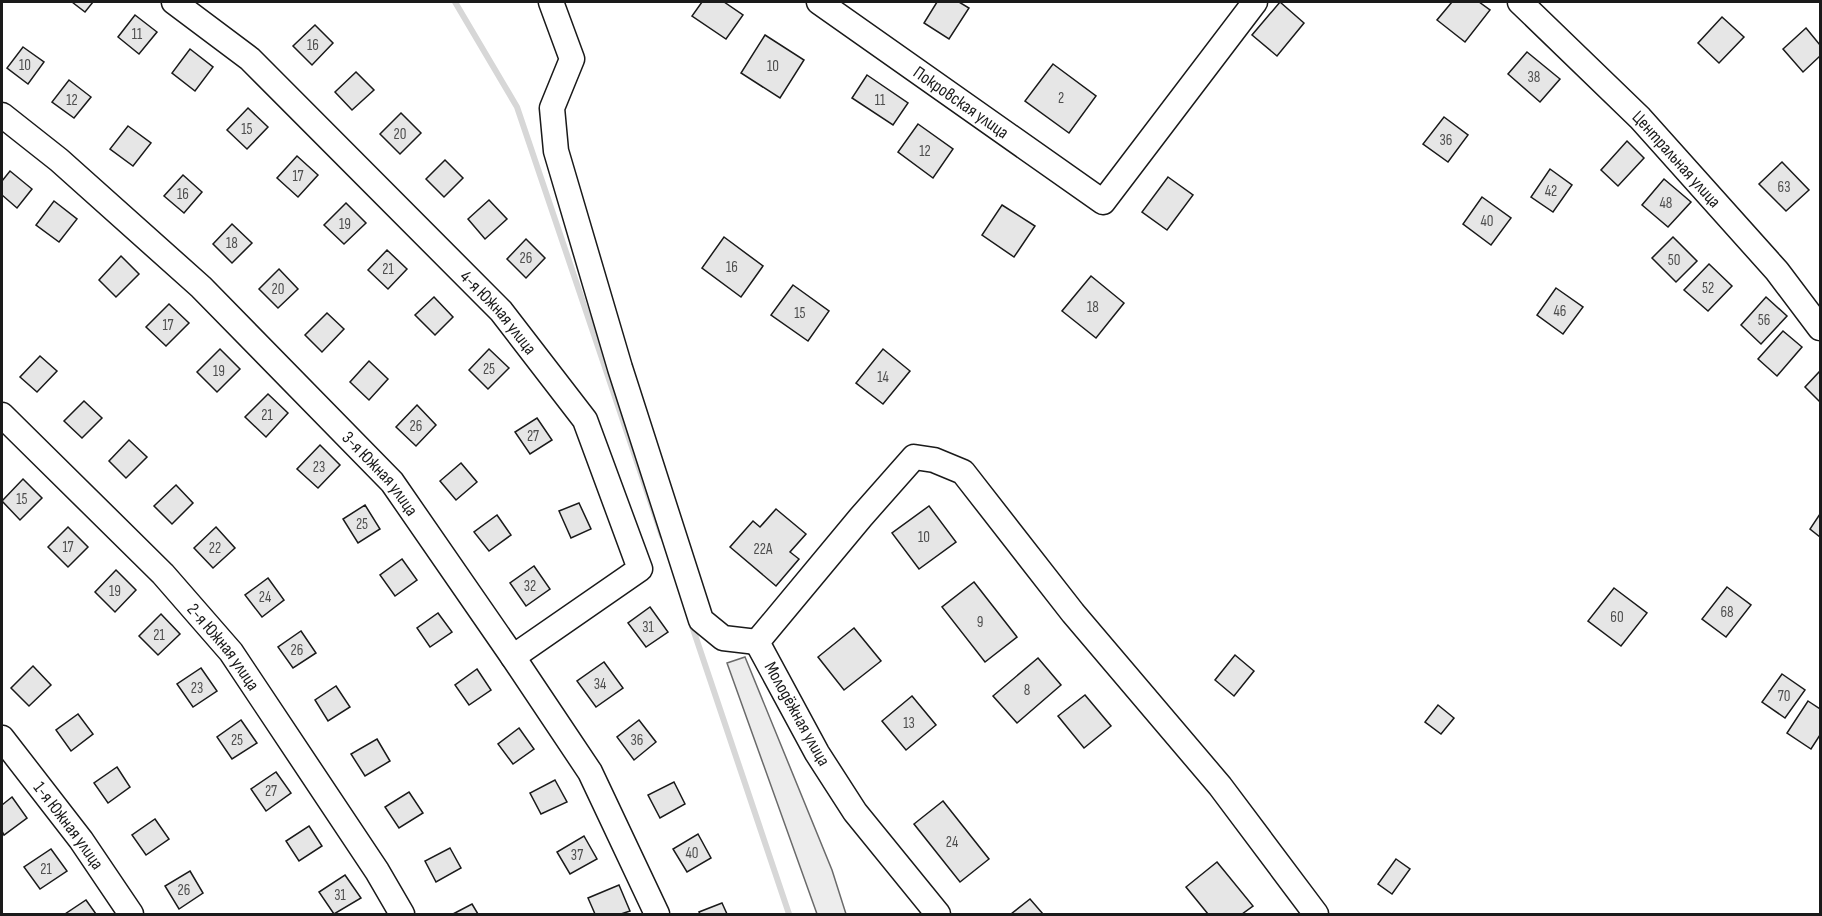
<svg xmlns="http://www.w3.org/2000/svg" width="1822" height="916" viewBox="0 0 1822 916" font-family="'Sofia Sans Condensed',sans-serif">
<rect width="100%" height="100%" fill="#fff"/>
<polygon fill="#ededed" stroke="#6a6a6a" stroke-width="1.5" points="745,657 832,870 846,914 817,914 727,663"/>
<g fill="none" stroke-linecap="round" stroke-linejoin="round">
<g stroke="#d7d7d7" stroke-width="6">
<polyline points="455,2 517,107 662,536"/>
<polyline points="691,623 789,914"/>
</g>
</g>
<g fill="#e6e6e6" stroke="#1a1a1a" stroke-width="1.5">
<polygon points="72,2 93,2 85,12"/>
<polygon points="702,2 724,2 743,15 726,39 692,16"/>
<polygon points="937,2 959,2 969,8 949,39 924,23"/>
<polygon points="1280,2 1304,23 1277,56 1252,35"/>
<polygon points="1452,2 1479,2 1490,10 1465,42 1437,20"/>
<polygon points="135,15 157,32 139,54 118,37"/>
<polygon points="1722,17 1744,37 1719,63 1698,43"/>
<polygon points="315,25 333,43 312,65 293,46"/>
<polygon points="1806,28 1820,45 1820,56 1803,72 1783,49"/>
<polygon points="765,35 804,60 780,98 741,73"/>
<polygon points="23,47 44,62 28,84 7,68"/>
<polygon points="190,49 213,67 195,91 172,73"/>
<polygon points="1527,52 1560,79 1540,102 1508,74"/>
<polygon points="1053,64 1096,96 1069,133 1025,101"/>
<polygon points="356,72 374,90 352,110 335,92"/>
<polygon points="867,75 908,103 893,125 852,98"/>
<polygon points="69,80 91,97 74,118 52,102"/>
<polygon points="248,108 268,127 247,149 227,130"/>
<polygon points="401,113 421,133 400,154 380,134"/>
<polygon points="1444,117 1468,135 1448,162 1423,144"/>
<polygon points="918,124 953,149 933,178 898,152"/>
<polygon points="128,126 151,143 133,166 110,149"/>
<polygon points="1627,141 1644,158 1618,186 1601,170"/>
<polygon points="297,156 318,175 298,197 277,178"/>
<polygon points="445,160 463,178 444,197 426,179"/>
<polygon points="1782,162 1809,190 1786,211 1759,184"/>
<polygon points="1550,169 1572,185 1553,212 1531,197"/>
<polygon points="10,171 32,189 17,208 2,195 2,181"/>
<polygon points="183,175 202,192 184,213 164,196"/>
<polygon points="1168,177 1193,195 1167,230 1142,212"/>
<polygon points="1664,179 1691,202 1668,227 1642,205"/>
<polygon points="1482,197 1511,218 1491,245 1463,224"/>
<polygon points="489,200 507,219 485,239 468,219"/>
<polygon points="54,201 77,219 59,242 36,225"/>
<polygon points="346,203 366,223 344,244 324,225"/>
<polygon points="1002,205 1035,226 1014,257 982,235"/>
<polygon points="232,224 252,243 232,263 213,244"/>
<polygon points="724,237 763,266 741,297 702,268"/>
<polygon points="1673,237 1697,261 1676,282 1652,258"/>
<polygon points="526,239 545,258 526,278 507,259"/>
<polygon points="387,250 407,269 388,289 368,270"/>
<polygon points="121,256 139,274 116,297 99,280"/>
<polygon points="1709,264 1732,286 1708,311 1684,290"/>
<polygon points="279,269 298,289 278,308 259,289"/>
<polygon points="1091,276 1124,303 1096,338 1062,311"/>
<polygon points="793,285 829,311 808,341 771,315"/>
<polygon points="1556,288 1583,307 1563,334 1537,315"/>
<polygon points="434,297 453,317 435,335 415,315"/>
<polygon points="1766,297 1787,316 1761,344 1741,325"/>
<polygon points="169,304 189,323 166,346 146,327"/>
<polygon points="327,313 344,329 322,352 305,335"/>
<polygon points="1783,331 1802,347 1777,376 1758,359"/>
<polygon points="220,349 240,369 217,392 197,372"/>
<polygon points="489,349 509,368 488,389 469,370"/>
<polygon points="883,349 910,371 883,404 856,383"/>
<polygon points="40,356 57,371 37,392 20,377"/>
<polygon points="369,361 388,379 369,400 350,382"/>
<polygon points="1820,371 1820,402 1805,387"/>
<polygon points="268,394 288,413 266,437 245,417"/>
<polygon points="84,401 102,418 82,438 64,421"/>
<polygon points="417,405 436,425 416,446 396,427"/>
<polygon points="537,418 552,440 530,454 515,432"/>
<polygon points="129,440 147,457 126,478 109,461"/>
<polygon points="320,445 340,465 318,488 297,469"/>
<polygon points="461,463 477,482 456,500 440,481"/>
<polygon points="23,479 42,498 20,520 2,501"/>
<polygon points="176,485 193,503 172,524 154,506"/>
<polygon points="579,503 591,529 571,538 559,511"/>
<polygon points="365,505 380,529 358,543 343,519"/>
<polygon points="929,506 956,542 919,569 892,533"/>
<polygon points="776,509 806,534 790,552 799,559 776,586 730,547 753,521 760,527"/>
<polygon points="1820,514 1820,537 1810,529"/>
<polygon points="497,515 511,535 489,551 474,532"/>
<polygon points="68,527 88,547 68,567 48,547"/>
<polygon points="216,527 235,548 213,568 194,548"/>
<polygon points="402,559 417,580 395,596 380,575"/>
<polygon points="534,566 550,589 526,606 510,583"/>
<polygon points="116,570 136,590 115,612 95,592"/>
<polygon points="268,578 284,600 262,617 245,595"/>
<polygon points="974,582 1017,637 985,662 942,607"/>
<polygon points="1727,587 1751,605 1726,637 1702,619"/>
<polygon points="1614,588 1647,613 1621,646 1588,621"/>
<polygon points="650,607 668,632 646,647 628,623"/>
<polygon points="438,613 452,632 430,647 417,628"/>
<polygon points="161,614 180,634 158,655 139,636"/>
<polygon points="854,628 881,661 844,690 818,657"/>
<polygon points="301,631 316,653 293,668 278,647"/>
<polygon points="1235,655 1254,671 1234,696 1215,680"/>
<polygon points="1038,658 1061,685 1017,723 993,696"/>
<polygon points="604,662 623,688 596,707 577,681"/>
<polygon points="33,666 51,685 29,706 11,688"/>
<polygon points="201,668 217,691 193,707 177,684"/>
<polygon points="477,669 491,690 469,705 455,685"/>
<polygon points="1782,674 1805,690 1785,718 1762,702"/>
<polygon points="336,686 350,707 328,721 315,700"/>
<polygon points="1085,695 1111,726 1084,748 1058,716"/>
<polygon points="912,696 936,725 906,750 882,721"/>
<polygon points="1808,701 1820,709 1820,735 1811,749 1787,733"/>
<polygon points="1438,705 1454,718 1441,734 1425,722"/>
<polygon points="78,714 93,734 71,751 56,730"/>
<polygon points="241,720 257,743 232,759 217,737"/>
<polygon points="639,720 656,742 634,760 617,737"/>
<polygon points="519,728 534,749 513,764 498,744"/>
<polygon points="377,739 390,761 365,776 351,754"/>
<polygon points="117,767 130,787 108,803 94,783"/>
<polygon points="276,772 291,793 266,811 251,789"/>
<polygon points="555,780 567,802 541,814 530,793"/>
<polygon points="674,782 685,804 660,818 648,795"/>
<polygon points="409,792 423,813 399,828 385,807"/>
<polygon points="12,797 27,818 4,835 2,831 2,805"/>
<polygon points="943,801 989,859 960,882 914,824"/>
<polygon points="155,819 169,839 146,855 132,835"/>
<polygon points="309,826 322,846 299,861 286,841"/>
<polygon points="698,834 711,858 687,872 673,849"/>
<polygon points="584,836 597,859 570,874 557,852"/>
<polygon points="450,848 461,868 436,882 425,861"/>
<polygon points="51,849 67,871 40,889 24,867"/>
<polygon points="1396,859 1410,869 1392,894 1378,884"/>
<polygon points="1217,862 1253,906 1242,914 1208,914 1186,887"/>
<polygon points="190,871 203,893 179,909 165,886"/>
<polygon points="345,875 361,898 334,914 319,892"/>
<polygon points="619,885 630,911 621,914 595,914 588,898"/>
<polygon points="1030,899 1043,914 1011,914"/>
<polygon points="86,900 96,914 65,914"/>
<polygon points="722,903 727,914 700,914 699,912"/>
<polygon points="472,904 478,914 453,914"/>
</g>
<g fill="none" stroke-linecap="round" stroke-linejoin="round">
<defs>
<g id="minor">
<path id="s1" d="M174,2l76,57 251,252 84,109 55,149 -127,88"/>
<polyline points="551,2 572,59 552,108 556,151 620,368 701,620 723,638 757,642"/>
<path id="s2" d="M819,2l284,200 152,-200"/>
<path id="s3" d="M1520,2l120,116 137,153 43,57"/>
<path id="s4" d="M2,115l57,45 142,127 191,195 121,175 77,115 67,142"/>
<path id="s5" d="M2,415l161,159 68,78 146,219 25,43"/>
<path id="s6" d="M2,738l79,102 50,74"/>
<polyline points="938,914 855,812 817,753 757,642 861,517 914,457 934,460 963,472 1073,613 1220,786 1316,914"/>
</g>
</defs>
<use href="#minor" stroke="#1a1a1a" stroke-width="27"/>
<use href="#minor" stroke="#fff" stroke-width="24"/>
</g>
<g text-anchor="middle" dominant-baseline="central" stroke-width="4.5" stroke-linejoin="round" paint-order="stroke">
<g font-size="15" fill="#4d4d4d">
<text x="137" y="34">11</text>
<text x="313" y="45">16</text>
<text x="25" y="65">10</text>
<text x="773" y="66">10</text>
<text x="1534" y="77">38</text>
<text x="1061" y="98">2</text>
<text x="72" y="100">12</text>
<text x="880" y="100">11</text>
<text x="247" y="129">15</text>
<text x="400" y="134">20</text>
<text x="1446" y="140">36</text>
<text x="925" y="151">12</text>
<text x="298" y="176">17</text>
<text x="1784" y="187">63</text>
<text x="1551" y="191">42</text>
<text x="183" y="194">16</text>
<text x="1666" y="203">48</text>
<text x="1487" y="221">40</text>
<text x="345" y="224">19</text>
<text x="232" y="243">18</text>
<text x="526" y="258">26</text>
<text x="1674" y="260">50</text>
<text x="732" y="267">16</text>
<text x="388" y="269">21</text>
<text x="1708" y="288">52</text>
<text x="278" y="289">20</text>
<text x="1093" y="307">18</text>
<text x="1560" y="311">46</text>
<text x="800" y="313">15</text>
<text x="1764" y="320">56</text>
<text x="168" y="325">17</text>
<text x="489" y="369">25</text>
<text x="219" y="371">19</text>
<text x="883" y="377">14</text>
<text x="267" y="415">21</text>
<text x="416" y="426">26</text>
<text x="533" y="436">27</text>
<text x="319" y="467">23</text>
<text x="22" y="499">15</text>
<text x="362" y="524">25</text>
<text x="924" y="537">10</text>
<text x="68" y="547">17</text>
<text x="215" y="548">22</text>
<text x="763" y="549">22А</text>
<text x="530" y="586">32</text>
<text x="115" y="591">19</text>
<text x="265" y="597">24</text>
<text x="1727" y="612">68</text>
<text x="1617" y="617">60</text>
<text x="980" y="622">9</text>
<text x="648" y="627">31</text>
<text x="159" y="635">21</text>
<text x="297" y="650">26</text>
<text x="600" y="684">34</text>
<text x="197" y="688">23</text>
<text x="1027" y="690">8</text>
<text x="1784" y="696">70</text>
<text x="909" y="723">13</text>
<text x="237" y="740">25</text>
<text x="637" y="740">36</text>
<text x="271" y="791">27</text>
<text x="952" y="842">24</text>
<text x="692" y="853">40</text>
<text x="577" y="855">37</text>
<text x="46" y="869">21</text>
<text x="184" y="890">26</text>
<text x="340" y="895">31</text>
</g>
<g font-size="18" fill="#1a1a1a" stroke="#fff">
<text stroke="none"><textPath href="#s2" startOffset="174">Покровская улица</textPath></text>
<text stroke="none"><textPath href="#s3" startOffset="222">Центральная улица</textPath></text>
<text stroke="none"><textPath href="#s1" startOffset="450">4-я Южная улица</textPath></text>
<text stroke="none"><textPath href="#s4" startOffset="522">3-я Южная улица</textPath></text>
<text stroke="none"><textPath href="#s5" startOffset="321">2-я Южная улица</textPath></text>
<text transform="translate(797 714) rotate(61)">Молодёжная улица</text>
<text stroke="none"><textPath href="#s6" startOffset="110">1-я Южная улица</textPath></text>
</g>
</g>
<rect width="1822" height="916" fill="none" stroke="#1a1a1a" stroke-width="6"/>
</svg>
